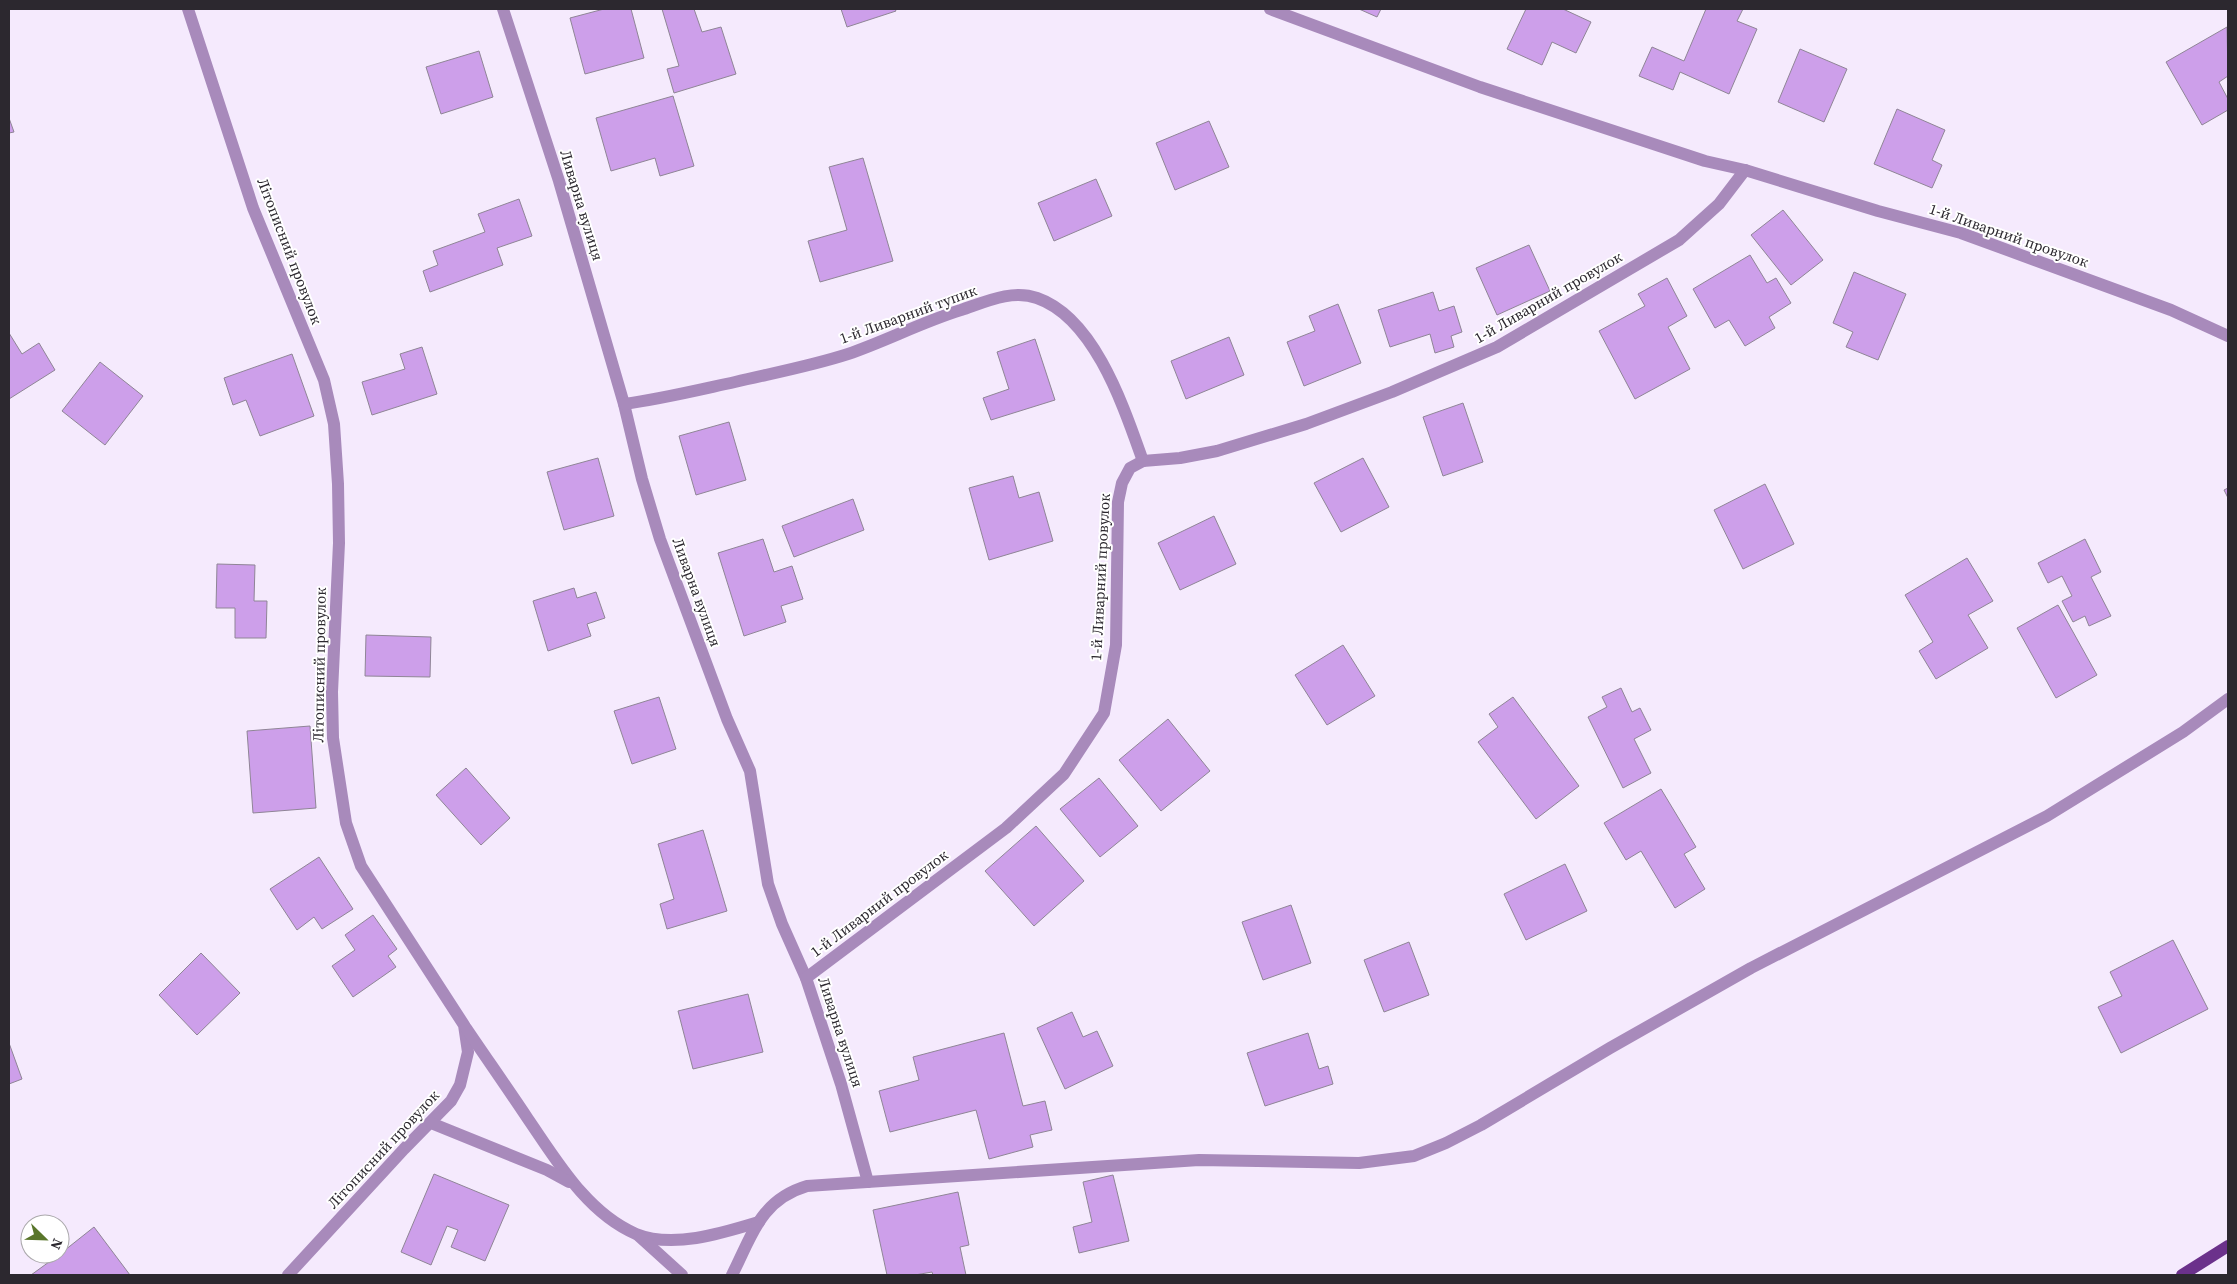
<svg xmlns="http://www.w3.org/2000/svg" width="2237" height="1284" viewBox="0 0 2237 1284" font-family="'Source Serif 4',serif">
<rect width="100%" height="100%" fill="#f5eafd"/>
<g fill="#cd9fea" stroke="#8f8596">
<polygon points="604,9 631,9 644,58 585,74 570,18"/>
<polygon points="662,9 694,9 702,32 721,27 736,74 674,93 667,69 679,66"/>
<polygon points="841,9 895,9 896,11 847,27"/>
<polygon points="1359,9 1381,9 1377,17"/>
<polygon points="1526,9 1563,9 1591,22 1576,53 1552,42 1542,65 1507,49"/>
<polygon points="1706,9 1743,9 1737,21 1757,29 1729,94 1680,72 1673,90 1639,76 1652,47 1684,61"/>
<polygon points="2227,27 2228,76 2219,82 2228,99 2228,110 2202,125 2166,62"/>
<polygon points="1800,49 1847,69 1824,122 1778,102"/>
<polygon points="479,51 493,97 441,114 426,67"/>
<polygon points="673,96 694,166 660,176 655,158 611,171 596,118"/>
<polygon points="1897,109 1945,130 1932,160 1942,165 1932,188 1874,164"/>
<polygon points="9,118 14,132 9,133"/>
<polygon points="1209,121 1229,167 1175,190 1156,143"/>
<polygon points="863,158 893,261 820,282 808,241 847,230 829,167"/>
<polygon points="1096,179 1112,216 1054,241 1038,203"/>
<polygon points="519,199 532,236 497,248 503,265 430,292 423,271 438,265 433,251 485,232 478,214"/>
<polygon points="1783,210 1823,260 1791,285 1751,235"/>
<polygon points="1529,245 1550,291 1497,315 1476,268"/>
<polygon points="1750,255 1767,283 1776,278 1791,303 1769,317 1775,328 1745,346 1729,320 1715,328 1693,289"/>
<polygon points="1854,272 1906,294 1878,360 1846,347 1853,332 1833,323"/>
<polygon points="1667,278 1687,316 1668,327 1690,369 1635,399 1599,331 1645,306 1638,294"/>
<polygon points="1433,292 1439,311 1454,306 1462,332 1451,336 1454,347 1435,353 1430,334 1390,347 1378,310"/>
<polygon points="1338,304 1361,363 1304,386 1287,342 1315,331 1309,316"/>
<polygon points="9,333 22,354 39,343 55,370 9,399"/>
<polygon points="1229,337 1244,375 1186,399 1171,361"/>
<polygon points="1035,339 1055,400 991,420 983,398 1009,389 997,352"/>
<polygon points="422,347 437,394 372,415 362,382 405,369 400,354"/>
<polygon points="292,354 314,416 260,436 246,400 233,405 224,378"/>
<polygon points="100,362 143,396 105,445 62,411"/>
<polygon points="1463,403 1483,462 1443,476 1423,417"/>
<polygon points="729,422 746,480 696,495 679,436"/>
<polygon points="598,458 614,516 564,530 547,472"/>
<polygon points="1363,458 1389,507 1341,532 1314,483"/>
<polygon points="1013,476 1019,498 1039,492 1053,541 989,560 969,488"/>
<polygon points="1765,484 1794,544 1743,569 1714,510"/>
<polygon points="2228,488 2228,498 2224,490"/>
<polygon points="853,499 864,530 794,557 782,526"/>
<polygon points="1214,516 1236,564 1180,590 1158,543"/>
<polygon points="763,539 774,572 792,566 803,599 781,606 786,622 744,636 718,553"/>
<polygon points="2085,539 2101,572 2091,577 2111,616 2089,626 2085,616 2073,622 2062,601 2072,596 2062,576 2048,583 2038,563"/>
<polygon points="1967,558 1993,601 1968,615 1988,648 1936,679 1919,651 1933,642 1905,595"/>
<polygon points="217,564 255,565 254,601 267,601 266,638 235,638 235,608 216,608"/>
<polygon points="574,588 577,598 596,592 605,618 587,624 591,636 548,651 533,601"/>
<polygon points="2058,605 2097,675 2056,698 2017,628"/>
<polygon points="366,635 431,637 430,677 365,676"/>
<polygon points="1343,645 1375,696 1327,725 1295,675"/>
<polygon points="1621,688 1632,712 1640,708 1651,730 1634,739 1651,773 1623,788 1588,717 1607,707 1602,697"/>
<polygon points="659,697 676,749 632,764 614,711"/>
<polygon points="1513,697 1579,786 1536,819 1478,742 1498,727 1489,714"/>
<polygon points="1168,719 1210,771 1161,811 1119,760"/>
<polygon points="310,726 316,808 253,813 247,731"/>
<polygon points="466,768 510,818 481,845 436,795"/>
<polygon points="1099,778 1138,826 1100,857 1060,809"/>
<polygon points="1661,789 1696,847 1684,854 1705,889 1675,908 1641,851 1626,860 1604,823"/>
<polygon points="1036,826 1084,881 1034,926 985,871"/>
<polygon points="703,830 727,911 667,929 660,904 674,899 658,844"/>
<polygon points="319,857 353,909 322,929 314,917 297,930 270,889"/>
<polygon points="1565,864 1587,911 1526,940 1504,894"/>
<polygon points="1291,905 1311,963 1263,980 1242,922"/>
<polygon points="373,915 397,949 388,956 396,967 353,997 332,966 355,950 345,935"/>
<polygon points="2173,940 2208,1009 2121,1053 2098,1007 2122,996 2110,972"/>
<polygon points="1409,942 1429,995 1384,1012 1364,960"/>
<polygon points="201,953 240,993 197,1035 159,995"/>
<polygon points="748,994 763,1052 693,1069 678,1011"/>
<polygon points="1072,1012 1083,1037 1097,1031 1113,1066 1065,1089 1037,1028"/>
<polygon points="1004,1033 1023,1106 1045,1101 1052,1130 1030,1135 1033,1147 989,1159 976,1110 890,1132 879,1091 919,1080 913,1057"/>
<polygon points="1308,1033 1319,1069 1328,1066 1333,1084 1265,1106 1247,1053"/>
<polygon points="9,1043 22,1079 9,1084"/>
<polygon points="434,1174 509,1205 485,1261 451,1247 458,1230 447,1226 431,1265 401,1252"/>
<polygon points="1113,1175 1129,1241 1079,1253 1073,1227 1092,1222 1083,1182"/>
<polygon points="958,1192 969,1245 960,1247 966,1275 933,1275 932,1272 915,1275 887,1275 873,1210"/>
<polygon points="94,1227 130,1275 31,1275 60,1254"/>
</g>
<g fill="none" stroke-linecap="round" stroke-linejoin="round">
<g stroke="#a88abb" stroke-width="12">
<polyline points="188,9 253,208 324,380 334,424 338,484 339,543 332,692 333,738 346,823 361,866 464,1025 468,1052 460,1085 451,1101 404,1149 288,1275"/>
<polyline points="503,9 559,181 624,404 642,479 660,539 727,719 750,771 768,884 782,924 806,978 841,1084 868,1182"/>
<polyline points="1270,9 1480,87 1705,161 1745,170 1878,211 1961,233 2171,310 2228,336"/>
<path d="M624,404c37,-5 74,-14 111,-22 38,-9 76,-16 113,-28 38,-13 74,-32 113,-44 24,-8 51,-21 76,-12 58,20 87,110 106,163"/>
<polyline points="806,978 1006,828 1064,774 1104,713 1116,645 1118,502 1122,483 1130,468 1143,461 1180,458 1217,451 1306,424 1392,392 1497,347 1679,240 1719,204 1745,170"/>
<path d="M466,1028c21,31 42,61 62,91 29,42 59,94 108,115 37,15 87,-1 123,-12"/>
<polyline points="431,1123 547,1170 569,1182"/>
<polyline points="639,1236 682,1275"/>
<path d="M732,1275c20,-39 28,-75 75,-89l392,-26 160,3 55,-7 32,-13 35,-18 129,-77 141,-80 296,-152 136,-84 45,-33"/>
</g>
<polyline stroke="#6b318b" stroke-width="12" points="2182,1275 2228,1246"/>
</g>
<g text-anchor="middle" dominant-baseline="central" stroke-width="4" stroke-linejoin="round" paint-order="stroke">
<g font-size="15" fill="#2c282f" stroke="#fff">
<text transform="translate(582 205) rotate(73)">Ливарна вулиця</text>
<text transform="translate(2009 235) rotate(19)">1-й Ливарний провулок</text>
<text transform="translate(290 251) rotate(69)">Літописний провулок</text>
<text transform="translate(1548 297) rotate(-30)">1-й Ливарний провулок</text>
<text transform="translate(908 314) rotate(-20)">1-й Ливарний тупик</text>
<text transform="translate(1100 577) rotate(-87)">1-й Ливарний провулок</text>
<text transform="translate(697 592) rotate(70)">Ливарна вулиця</text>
<text transform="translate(319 665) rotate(-89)">Літописний провулок</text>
<text transform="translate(879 903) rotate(-37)">1-й Ливарний провулок</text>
<text transform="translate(841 1032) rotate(72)">Ливарна вулиця</text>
<text transform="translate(383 1149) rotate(-47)">Літописний провулок</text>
</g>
</g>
<rect width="2237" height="1284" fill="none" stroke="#2c282f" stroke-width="20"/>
<g transform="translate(45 1239) rotate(113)"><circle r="24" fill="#ffffff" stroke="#aba9ac"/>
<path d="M0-4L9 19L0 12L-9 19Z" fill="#59762b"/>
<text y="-8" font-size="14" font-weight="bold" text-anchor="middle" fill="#2c282f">N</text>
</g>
</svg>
